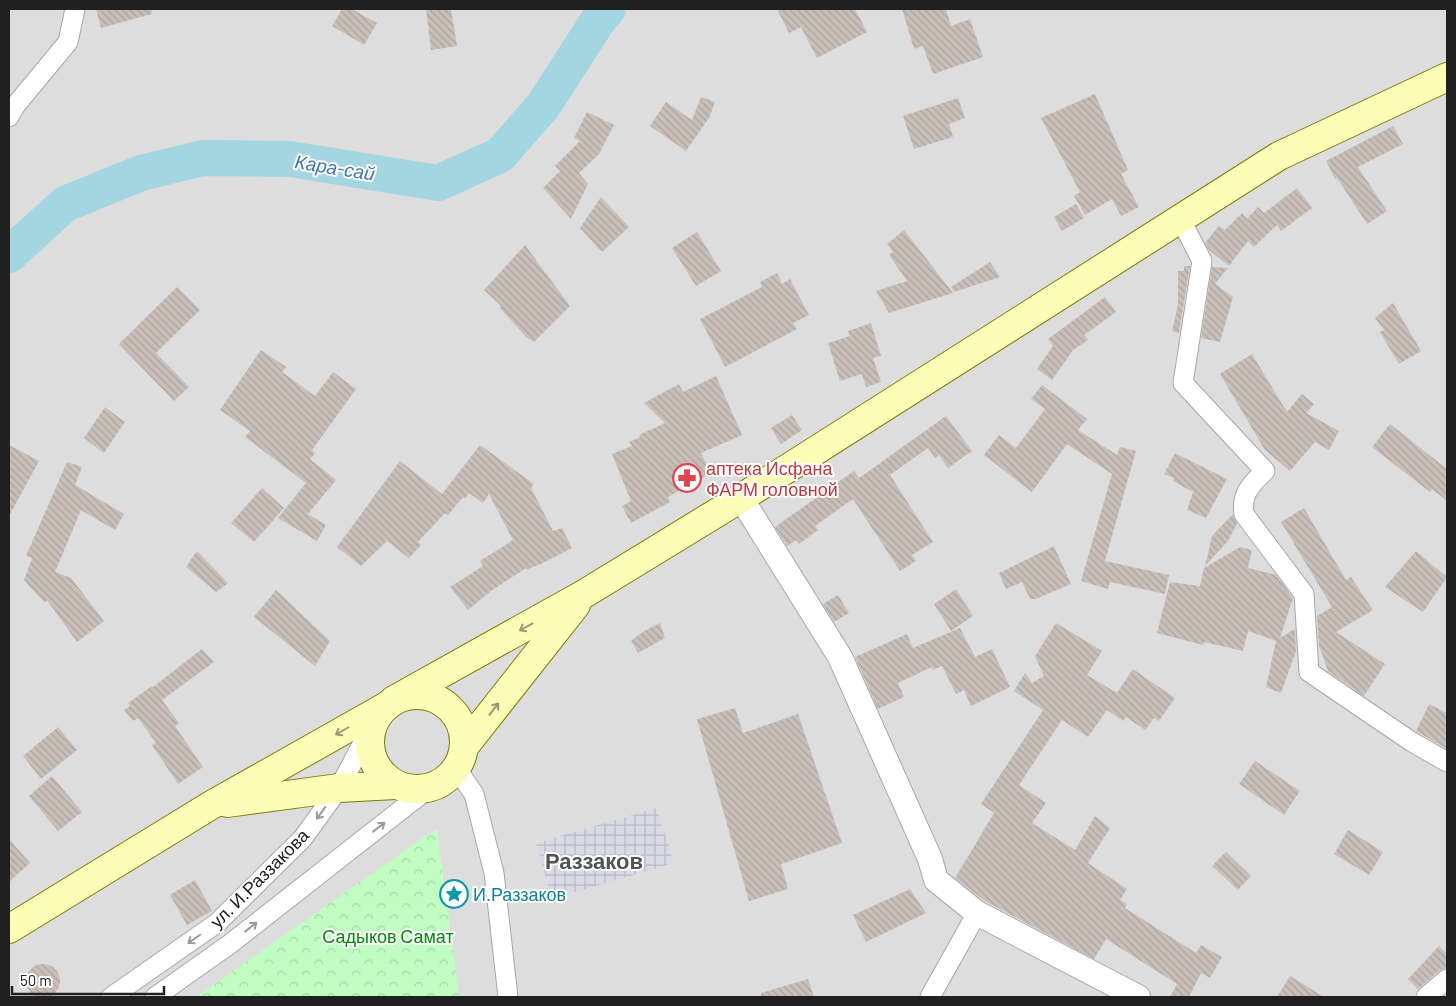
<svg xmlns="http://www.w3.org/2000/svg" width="1456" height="1006" viewBox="0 0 1456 1006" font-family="Barlow,sans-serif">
<defs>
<pattern id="park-crowns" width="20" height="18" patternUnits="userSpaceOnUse" patternTransform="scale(1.25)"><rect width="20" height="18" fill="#c1fdc3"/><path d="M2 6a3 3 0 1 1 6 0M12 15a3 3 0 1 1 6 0" fill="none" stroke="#a6d9a7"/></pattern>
<pattern id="plaza-grid" width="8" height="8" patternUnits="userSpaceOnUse" patternTransform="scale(1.25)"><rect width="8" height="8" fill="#dadae7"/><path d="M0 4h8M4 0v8" fill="none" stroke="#bbbbc6"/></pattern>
<pattern id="building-back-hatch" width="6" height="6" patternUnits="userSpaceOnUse" patternTransform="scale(1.25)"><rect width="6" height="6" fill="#c9bfb8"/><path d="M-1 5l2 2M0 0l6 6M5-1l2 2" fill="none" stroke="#aca49e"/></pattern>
</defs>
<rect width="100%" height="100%" fill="#f1ede5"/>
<rect fill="#dedddd" x="9" y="9" width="1438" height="988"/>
<polygon fill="url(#park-crowns)" points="437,828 459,997 196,997"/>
<polygon fill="url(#plaza-grid)" points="657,808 674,863 552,899 536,843"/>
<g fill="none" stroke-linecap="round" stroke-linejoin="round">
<polyline stroke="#a3d6e1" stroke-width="36" points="9,255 65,204 141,173 203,158 290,159 438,183 500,155 543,106 599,19 608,9"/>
</g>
<g fill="url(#building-back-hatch)">
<polygon points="96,9 151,9 152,14 101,28"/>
<polygon points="342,9 352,9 377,23 364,45 332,26"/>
<polygon points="426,9 451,9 457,46 431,50"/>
<polygon points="777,9 855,9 867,32 817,58 801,27 789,33"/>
<polygon points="902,9 946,9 951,26 970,19 983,57 933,74 923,46 914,49"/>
<polygon points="1095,94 1128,170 1121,174 1139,207 1121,216 1112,199 1085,215 1074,196 1080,192 1041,118"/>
<polygon points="701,97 715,102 709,118 686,151 650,126 666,102 692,120"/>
<polygon points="958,98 965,118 949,124 953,137 914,149 903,116"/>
<polygon points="587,112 614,125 599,154 579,173 588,184 571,219 543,188 560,171 555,166 580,141 574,138"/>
<polygon points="1393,126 1403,144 1358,167 1387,211 1367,224 1337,178 1335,179 1326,161"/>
<polygon points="1297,188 1312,208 1281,231 1277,225 1254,247 1248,241 1229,266 1209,250 1205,243 1219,226 1225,230 1242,213 1247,219 1258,207 1264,213"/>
<polygon points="601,197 629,227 602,252 580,228"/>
<polygon points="1076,204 1084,218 1062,231 1054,217"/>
<polygon points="904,230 953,293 889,313 876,291 907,281 889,255 893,252 887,244"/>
<polygon points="697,232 721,271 696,286 672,248"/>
<polygon points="525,245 570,306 534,342 526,337 500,308 501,306 484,290"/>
<polygon points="990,262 1000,277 954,292 951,287"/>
<polygon points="1184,266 1190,266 1179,333 1172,331 1178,304 1178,271 1184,271"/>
<polygon points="1212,267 1228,268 1215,284 1233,297 1220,342 1201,338"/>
<polygon points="777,273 782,284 790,279 809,315 793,323 797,329 725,367 700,319 762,287 760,282"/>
<polygon points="177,287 200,310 156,353 189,387 174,401 119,344"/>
<polygon points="1105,297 1116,312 1084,335 1088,340 1073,350 1052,380 1037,369 1053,346 1048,339"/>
<polygon points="1393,303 1421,351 1399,364 1380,332 1384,330 1375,318"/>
<polygon points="871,323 881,356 873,358 881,382 866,387 862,374 840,381 828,343 850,336 848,331"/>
<polygon points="261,350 286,367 282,372 315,396 333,372 356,389 312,450 315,453 310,459 336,480 308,514 326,525 317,541 278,518 306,483 245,437 250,431 220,410"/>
<polygon points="1252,354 1287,412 1302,394 1314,404 1306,413 1339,431 1329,450 1315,442 1290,471 1265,450 1220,374"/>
<polygon points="716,376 742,435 701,453 711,473 668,497 670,502 631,523 622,506 631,501 612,454 632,446 629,442 640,437 639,435 665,423 644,403 679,384 683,392"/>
<polygon points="1042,385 1087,419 1078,430 1117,455 1120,447 1136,451 1105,561 1169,575 1165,594 1110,582 1108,589 1081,581 1112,474 1067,444 1032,492 984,455 999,435 1016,448 1045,409 1031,399"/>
<polygon points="105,407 125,422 104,453 84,438"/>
<polygon points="792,415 802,430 781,444 771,428"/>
<polygon points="946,416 972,451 948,468 939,455 935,458 928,448 890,475 933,542 912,555 916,561 900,571 853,499 815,526 818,530 799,544 796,540 787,546 775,527 854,471 859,478"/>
<polygon points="1390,424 1447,469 1447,501 1432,489 1430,492 1372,447"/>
<polygon points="9,445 39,461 9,516"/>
<polygon points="480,445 534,484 531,488 553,531 562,528 572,548 543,563 526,570 526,568 491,591 468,610 450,587 483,566 480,561 513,540 489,494 483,503 469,493 465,499 463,497 448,515 445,513 418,542 421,545 409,558 387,541 361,566 337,547 400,461 442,494"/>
<polygon points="1175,453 1227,479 1206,518 1187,510 1193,492 1173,481 1174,478 1164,474"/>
<polygon points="67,462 82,467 75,485 124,514 115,530 81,510 55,572 71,578 104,621 77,642 47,600 45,603 24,580 32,558 26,556"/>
<polygon points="262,488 284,508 254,542 231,523"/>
<polygon points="1304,508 1346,580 1351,577 1373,610 1336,632 1385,664 1364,696 1328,671 1319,646 1317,616 1332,607 1281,522"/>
<polygon points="1233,514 1237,524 1228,541 1205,566 1212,536"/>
<polygon points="1054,546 1071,584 1036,599 1030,599 1022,582 1006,589 999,573"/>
<polygon points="1240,547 1252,550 1248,568 1276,575 1293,598 1280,638 1295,629 1296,651 1281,693 1266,687 1276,641 1248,631 1243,651 1204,642 1203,645 1157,633 1170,582 1200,586 1204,568"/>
<polygon points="197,551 228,583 216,592 186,567"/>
<polygon points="1416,551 1447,577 1423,612 1385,587"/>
<polygon points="956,589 973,616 951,631 934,604"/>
<polygon points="276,590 330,641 315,666 254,617"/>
<polygon points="838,595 849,613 834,622 823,604"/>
<polygon points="660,623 665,638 638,653 631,641 644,631"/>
<polygon points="1056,623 1102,651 1087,675 1117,693 1133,669 1175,698 1159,721 1154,718 1145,730 1126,717 1123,721 1107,710 1088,737 1062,720 1019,785 1046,803 1032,823 1075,850 1095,816 1110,828 1088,863 1127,889 1120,900 1127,904 1125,908 1196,953 1201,945 1222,957 1210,978 1201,973 1189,997 1170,997 1177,984 1106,939 1094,959 985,901 955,878 994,813 981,804 1043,710 1014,691 1025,673 1032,683 1044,676 1035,656"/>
<polygon points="960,628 975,657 992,649 1010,687 971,706 964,690 956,694 942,666 933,670 932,667 898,683 904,697 878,709 855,657 907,634 913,648"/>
<polygon points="202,649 214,662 162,700 179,723 175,726 203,767 178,784 152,745 156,743 138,718 133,721 124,710 130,706 128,703 152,686 153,687"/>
<polygon points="1429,704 1447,713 1447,749 1416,731"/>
<polygon points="735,708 743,733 798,714 842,843 781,864 788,889 749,901 697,719"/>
<polygon points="58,727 77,750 41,779 23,756"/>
<polygon points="1255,761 1300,791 1284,815 1239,784"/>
<polygon points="52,776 82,812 58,831 29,796"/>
<polygon points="1348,830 1383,852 1369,875 1334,854"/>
<polygon points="9,839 30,863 9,882"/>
<polygon points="1226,852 1251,876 1238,890 1212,866"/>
<polygon points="195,880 212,911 187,925 170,895"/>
<polygon points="910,889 926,913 866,942 853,915"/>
<polygon points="1439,946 1447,954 1447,968 1440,970 1418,989 1408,979"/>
<circle cx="43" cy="981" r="17"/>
<polygon points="1290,976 1324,997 1277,997"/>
<polygon points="808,979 814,997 761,997 761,993"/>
</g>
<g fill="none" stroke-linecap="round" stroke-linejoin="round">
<defs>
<g id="minor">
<polyline points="9,117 15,106 68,42 75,9"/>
<path d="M1180,218l22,43 -19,122 82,88c-14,13 -24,23 -21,43l60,80 5,78 103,70 35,20"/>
<polyline points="456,768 474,794 494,873 508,997"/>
<polyline points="111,997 217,923 303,838 339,788 372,726"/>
<polyline points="155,997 230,944 429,788"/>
<polyline points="930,997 977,913"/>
<polyline points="1426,997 1447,979"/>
</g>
<polyline id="tertiary" points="741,498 840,657 930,859 936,880 977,913 1138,997"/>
<g id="secondary">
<circle cx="417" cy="742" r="47"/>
<polyline points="394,700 584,594 741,498 1279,156 1447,77"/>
<polyline points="464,747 576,605"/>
<polyline points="227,803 339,788 395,785"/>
<polyline points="9,929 213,804 385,707"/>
</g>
</defs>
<use href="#minor" stroke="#a7a7a7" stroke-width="21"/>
<use href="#tertiary" stroke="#a7a7a7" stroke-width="26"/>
<use href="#secondary" stroke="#757d00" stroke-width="30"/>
<use href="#minor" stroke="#fff" stroke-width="19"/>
<use href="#tertiary" stroke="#fff" stroke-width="24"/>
<use href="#secondary" stroke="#fdfdb7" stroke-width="28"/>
</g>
<defs><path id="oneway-shaft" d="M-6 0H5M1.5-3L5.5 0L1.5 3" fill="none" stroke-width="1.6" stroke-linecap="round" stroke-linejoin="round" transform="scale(1.25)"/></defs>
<g stroke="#9a9a73">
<use href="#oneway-shaft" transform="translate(526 627) rotate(151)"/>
<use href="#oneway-shaft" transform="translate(494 709) rotate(-52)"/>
<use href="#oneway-shaft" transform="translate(342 731) rotate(150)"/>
</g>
<g stroke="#9b9b9b">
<use href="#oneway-shaft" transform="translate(321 813) rotate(126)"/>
<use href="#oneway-shaft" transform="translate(379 827) rotate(-38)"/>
<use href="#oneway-shaft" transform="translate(251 927) rotate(-38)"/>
<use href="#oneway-shaft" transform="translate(194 939) rotate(145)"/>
</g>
<defs>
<symbol id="pharmacy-ring" viewBox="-11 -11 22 22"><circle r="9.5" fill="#fff" stroke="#e0444e" stroke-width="1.5"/><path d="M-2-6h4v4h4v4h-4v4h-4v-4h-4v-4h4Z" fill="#e0444e"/></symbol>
<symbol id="sight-ring" viewBox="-11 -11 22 22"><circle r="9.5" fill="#fff" stroke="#0f9aa8" stroke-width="1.5"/><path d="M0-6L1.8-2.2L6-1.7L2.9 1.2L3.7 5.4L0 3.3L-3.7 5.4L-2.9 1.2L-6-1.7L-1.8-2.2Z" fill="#0f9aa8"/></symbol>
</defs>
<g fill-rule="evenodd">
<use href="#pharmacy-ring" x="671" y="462" width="32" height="32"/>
<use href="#sight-ring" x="438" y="878" width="32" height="32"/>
</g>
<g text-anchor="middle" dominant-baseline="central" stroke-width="4" stroke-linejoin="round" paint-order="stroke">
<g font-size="18" fill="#be3a42" stroke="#fff" text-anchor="start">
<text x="706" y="468">аптека Исфана<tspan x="706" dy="21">ФАРМ головной</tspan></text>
</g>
<g font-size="18" fill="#202020" stroke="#fff">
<text transform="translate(259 878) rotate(-45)">ул. И.Раззакова</text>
</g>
<g font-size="18" fill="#0d838f" stroke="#fff" text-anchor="start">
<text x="473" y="894">И.Раззаков</text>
</g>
<g font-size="18" fill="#05870a" stroke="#fff">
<text x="388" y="936">Садыков Самат</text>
</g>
<g font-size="19" font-style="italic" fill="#4077a6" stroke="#fff">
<text transform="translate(335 167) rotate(9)">Кара-сай</text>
</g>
<g font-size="22" font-weight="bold" fill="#535353" stroke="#fff">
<text x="594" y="860">Раззаков</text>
</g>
</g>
<rect width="1456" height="1006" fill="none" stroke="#202020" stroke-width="20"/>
<path d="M12 986v8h152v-8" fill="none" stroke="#202020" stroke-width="2.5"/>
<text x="20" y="986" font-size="15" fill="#202020" stroke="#ffffff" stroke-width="4" paint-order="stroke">50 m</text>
</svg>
